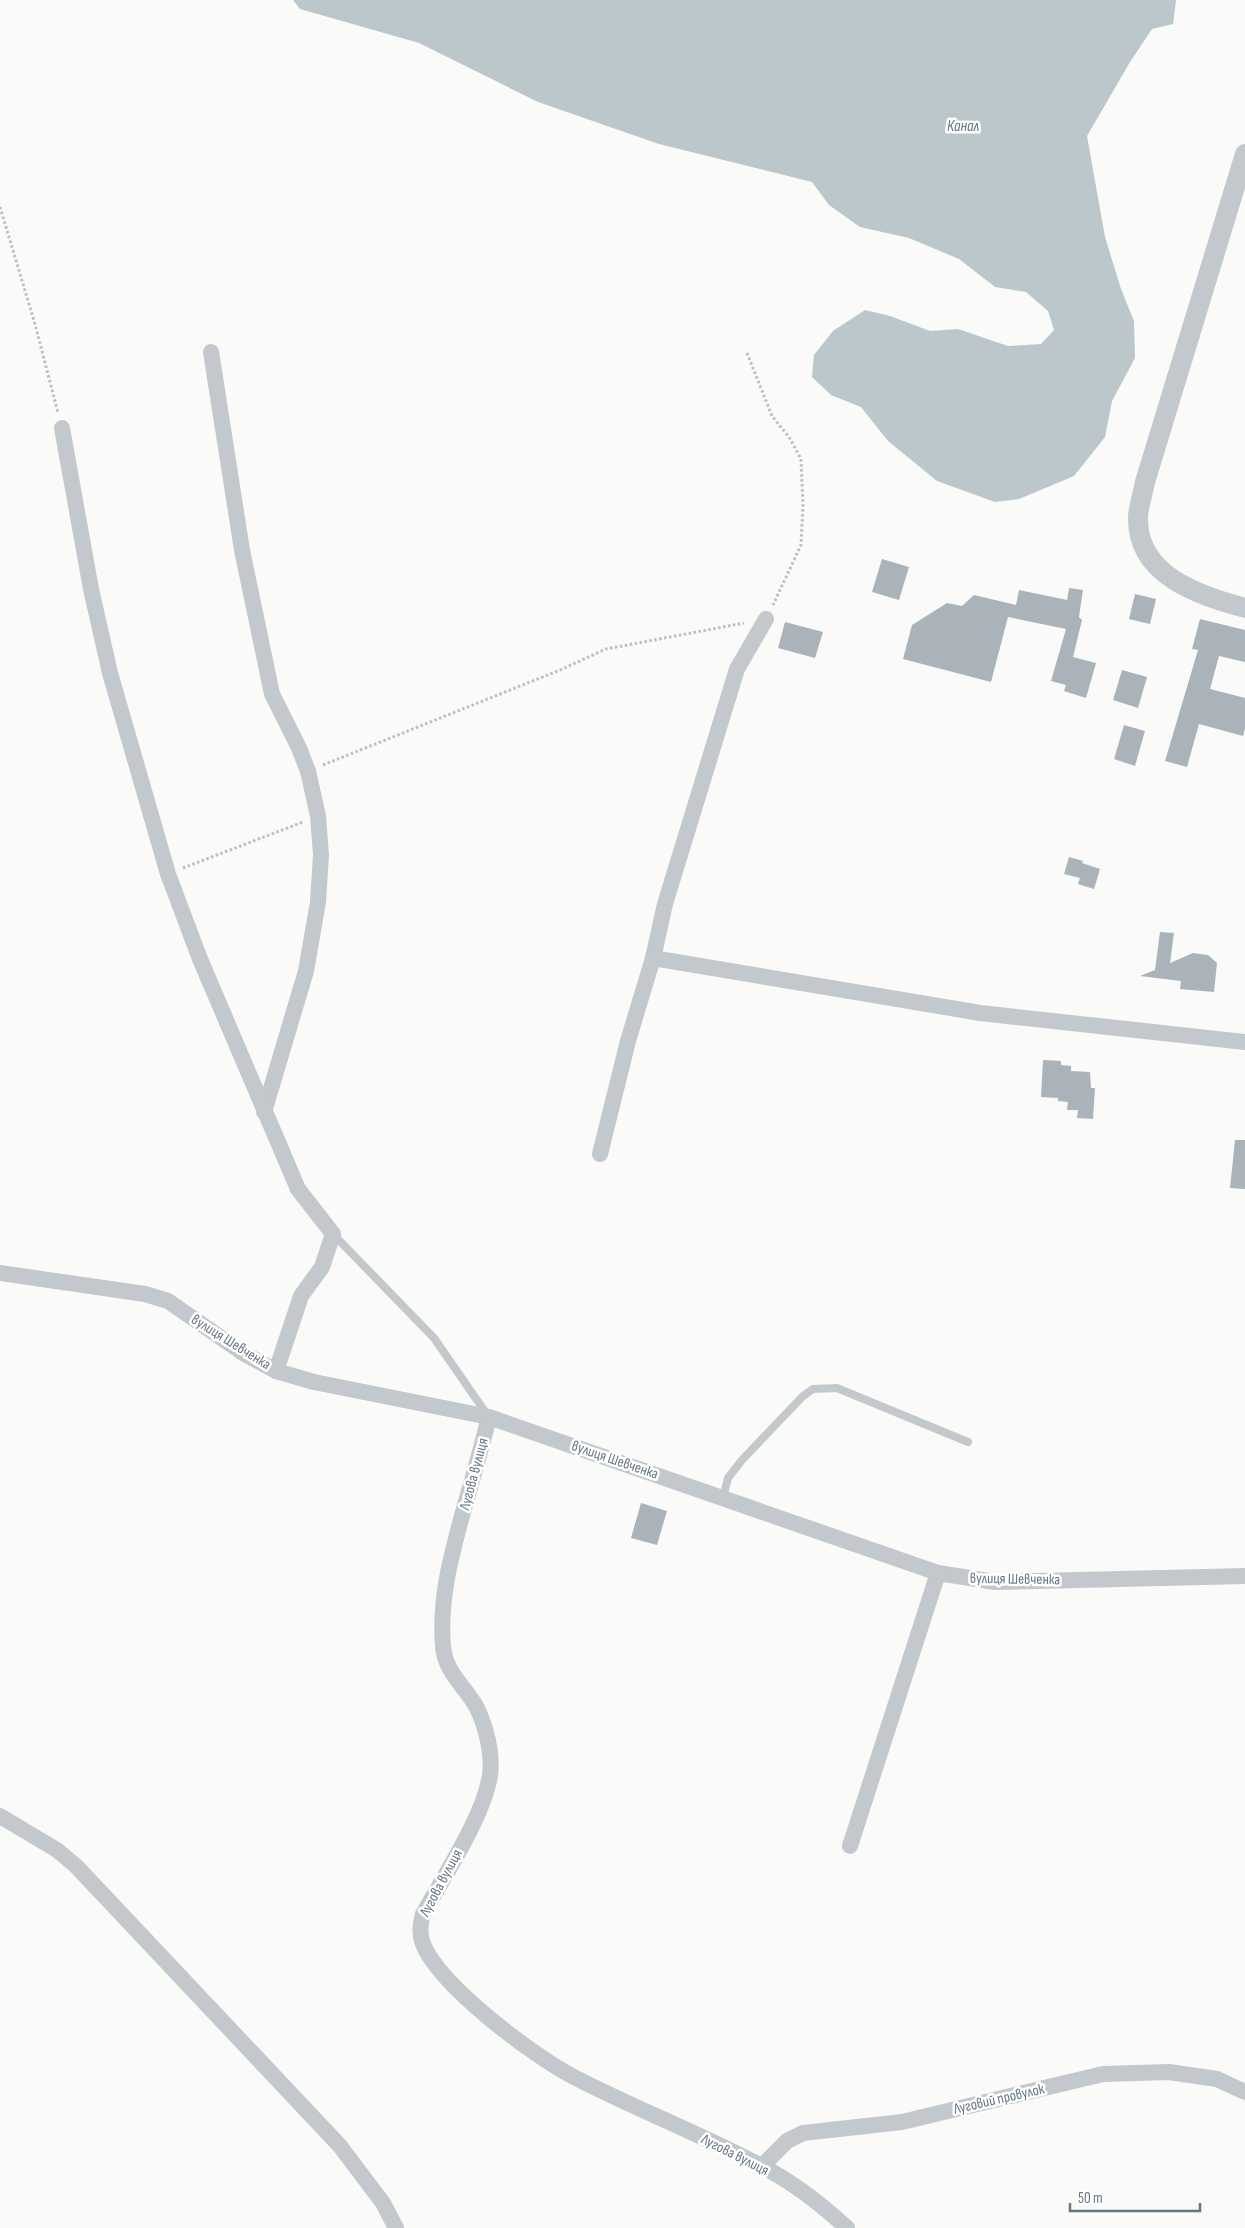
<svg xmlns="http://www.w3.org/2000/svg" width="1245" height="2228" viewBox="0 0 1245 2228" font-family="'Sofia Sans Condensed',sans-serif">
<rect width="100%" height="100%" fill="#fafaf8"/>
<polygon fill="#bbc7cb" points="293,0 1176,0 1173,24 1152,29 1130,62 1087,136 1105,237 1121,289 1134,321 1135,358 1112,401 1105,437 1074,476 1019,499 995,502 937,481 888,441 861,407 831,395 812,377 814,355 833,331 865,310 890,316 930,331 958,329 1008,346 1041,344 1054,330 1048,311 1026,292 995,287 959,259 909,238 860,227 829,205 812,182 659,144 538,102 419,43 300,9"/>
<g fill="#aab3b9">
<polygon points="882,559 909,567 899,600 872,592"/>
<polygon points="1069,588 1083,590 1079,617 1082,620 1073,657 1096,663 1086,698 1064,691 1066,685 1051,681 1066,629 1008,617 991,682 903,659 912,625 947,603 962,606 974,595 1016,605 1019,590 1067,600"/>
<polygon points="1135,594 1156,599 1150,624 1129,619"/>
<polygon points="1200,619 1245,630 1245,662 1219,656 1210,689 1245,698 1245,728 1243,736 1199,724 1187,767 1165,761 1198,650 1192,649"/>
<polygon points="785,622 823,632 815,658 778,648"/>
<polygon points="1122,670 1147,677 1138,708 1113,700"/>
<polygon points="1124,725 1145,731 1135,766 1114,759"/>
<polygon points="1069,857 1083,861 1082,863 1100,869 1094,889 1078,884 1080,878 1064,874"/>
<polygon points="1160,932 1174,933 1170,963 1193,953 1208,955 1217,963 1214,992 1180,989 1181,981 1140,976 1155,970"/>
<polygon points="1043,1060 1061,1061 1061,1065 1071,1066 1071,1071 1090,1072 1091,1088 1095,1088 1093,1119 1077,1118 1078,1110 1067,1110 1068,1102 1058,1101 1058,1098 1041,1097"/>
<polygon points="1235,1140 1245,1140 1245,1189 1230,1188"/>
<polygon points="641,1503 667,1511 657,1545 631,1538"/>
</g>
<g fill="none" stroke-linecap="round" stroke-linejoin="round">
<g stroke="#bbbfc2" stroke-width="3" stroke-dasharray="2.5 2.5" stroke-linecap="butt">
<polyline points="0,207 35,324 58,413"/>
<polyline points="747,353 772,416 789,437 801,459 803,505 801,545 773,605"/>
<polyline points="323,765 560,670 606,649 744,623"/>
<polyline points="183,868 303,822"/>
</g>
<g stroke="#c3c8cc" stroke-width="8">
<polyline points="334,1235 434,1338 488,1416"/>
<polyline points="723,1497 728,1478 742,1460 803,1396 813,1389 837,1388 968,1442"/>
</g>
<g stroke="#c3c8cc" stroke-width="16">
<polyline points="211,352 242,550 272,694 299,748 308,771 318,816 321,855 318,902 306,971 264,1112"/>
<polyline points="62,428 91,589 110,673 168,874 200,959 298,1189 333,1234 322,1267 301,1296 276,1371"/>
<polyline points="653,958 665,904 737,669 766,619"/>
<polyline points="600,1154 628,1041 653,958 980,1013 1245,1042"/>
<polyline points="0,1273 145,1294 168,1301 243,1353 276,1371 314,1382 489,1417 938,1573 995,1582 1245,1576"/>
<path d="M489,1417c-8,32 -17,64 -26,95 -12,44 -24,88 -20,134 2,27 23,41 34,62 9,19 16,46 13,67 -6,41 -46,101 -67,139 -3,10 -4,20 0,30 17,42 108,110 149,132 61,32 127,57 189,90 30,15 61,39 86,62"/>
<polyline points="0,1816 57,1850 76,1866 110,1902 340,2146 383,2203 396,2228"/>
<polyline points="850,1846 938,1573"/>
<polyline points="762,2166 787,2141 803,2133 902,2122 1103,2074 1169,2072 1217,2079 1245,2092"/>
</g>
<path stroke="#c3c8cc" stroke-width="20" d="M1245,154l-100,328c-2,11 -6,23 -7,34 -2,60 61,79 107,92"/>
</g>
<g text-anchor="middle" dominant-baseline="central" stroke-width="5" stroke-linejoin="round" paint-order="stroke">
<g font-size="15" fill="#657683" stroke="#fff">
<text transform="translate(231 1342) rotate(32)">вулиця Шевченка</text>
<text transform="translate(615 1460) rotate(19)">вулиця Шевченка</text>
<text transform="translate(474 1474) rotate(-75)">Лугова вулиця</text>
<text transform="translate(1015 1579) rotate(1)">вулиця Шевченка</text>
<text transform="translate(441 1883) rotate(-62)">Лугова вулиця</text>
<text transform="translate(999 2099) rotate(-13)">Луговий провулок</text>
<text transform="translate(735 2155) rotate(27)">Лугова вулиця</text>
</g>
<g font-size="16" font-style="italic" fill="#60757c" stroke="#fff">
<text x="963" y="126">Канал</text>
</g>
</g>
<path d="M1070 2203v8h130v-8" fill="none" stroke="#657683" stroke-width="2.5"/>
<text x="1078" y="2203" font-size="15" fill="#657683" stroke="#ffffff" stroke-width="4" paint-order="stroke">50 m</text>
</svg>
